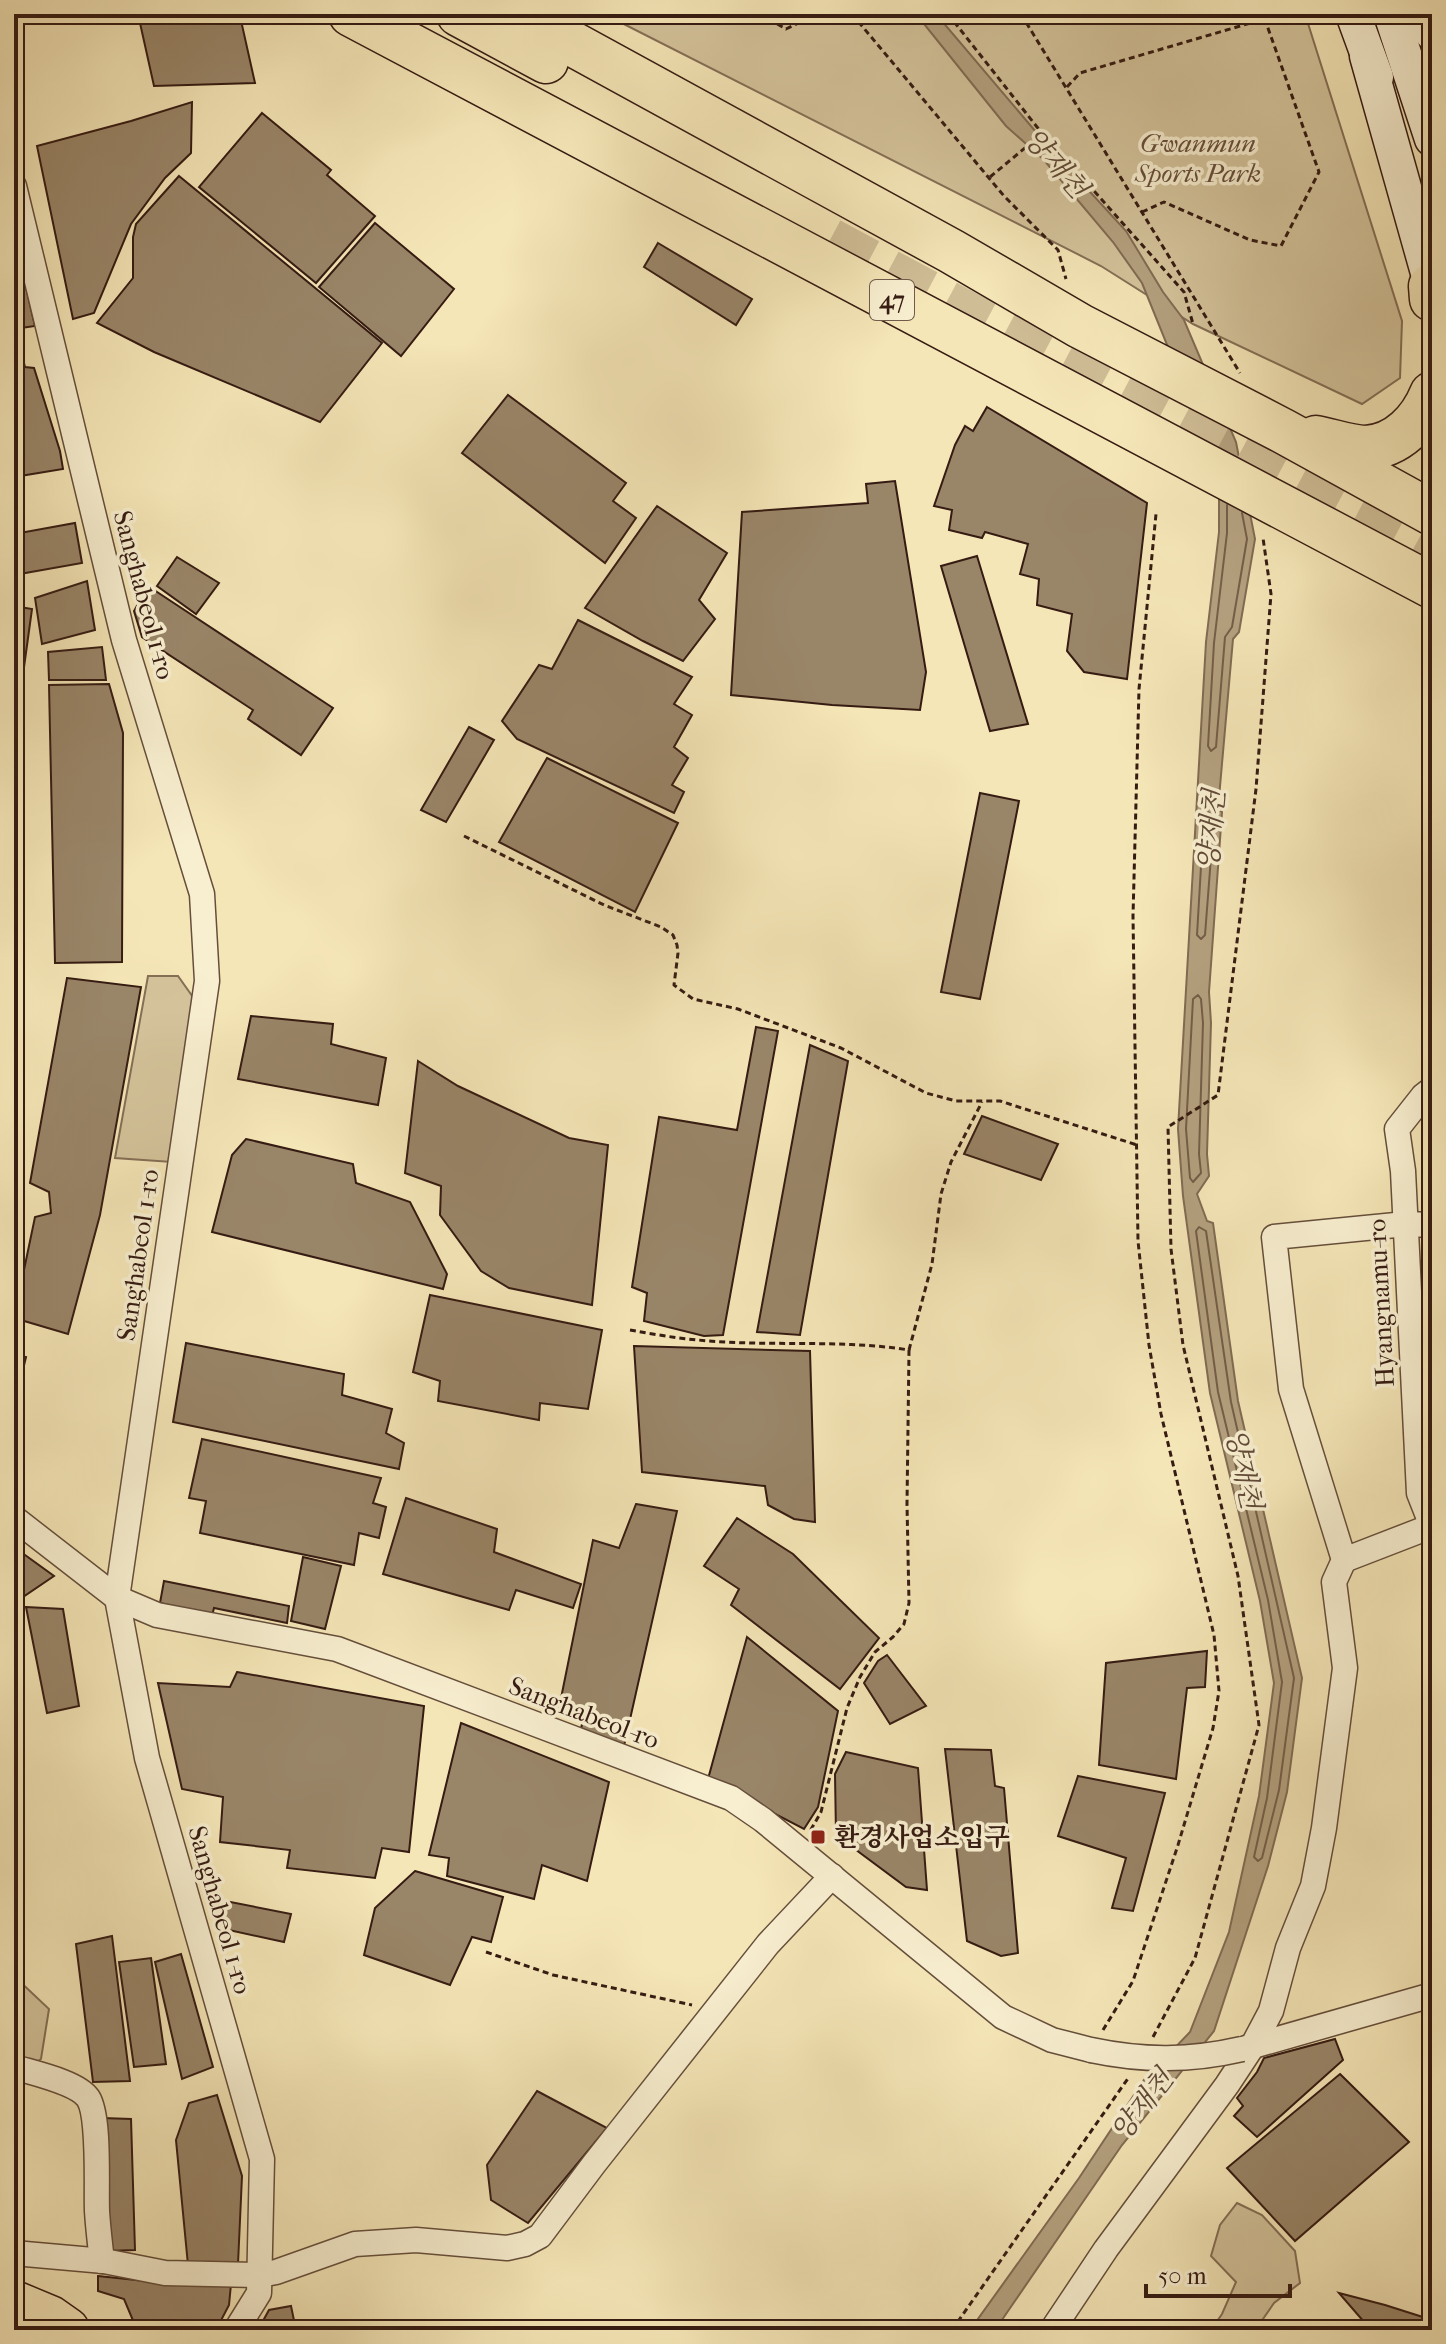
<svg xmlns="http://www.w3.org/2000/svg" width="1446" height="2344" viewBox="0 0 1446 2344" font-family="'IM FELL French Canon','Noto Serif KR',serif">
<rect width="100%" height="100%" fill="#f5e6b7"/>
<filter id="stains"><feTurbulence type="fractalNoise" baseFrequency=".0025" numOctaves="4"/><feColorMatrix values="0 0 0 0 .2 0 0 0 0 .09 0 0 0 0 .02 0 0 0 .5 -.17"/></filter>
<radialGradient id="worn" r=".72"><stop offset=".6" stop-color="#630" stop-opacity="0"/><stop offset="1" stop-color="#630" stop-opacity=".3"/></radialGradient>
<g fill="#d4c39b" stroke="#846f56" stroke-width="2">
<polygon points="604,14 1305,14 1402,321 1400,378 1362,404 1193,324 1101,266"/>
<polygon points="148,976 178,976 195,1000 172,1162 115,1158"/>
<polygon points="14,1976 49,2009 41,2059 14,2077"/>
<polygon points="1237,2203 1262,2215 1295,2251 1300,2283 1274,2303 1263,2319 1271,2330 1211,2330 1222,2314 1236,2282 1211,2256 1220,2225"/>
</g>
<polygon fill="#b4a17f" stroke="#816b53" stroke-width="2" points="916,14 936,14 1047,145 1126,231 1163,292 1184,320 1236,442 1255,539 1239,632 1233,639 1218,809 1222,812 1209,992 1211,1023 1207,1154 1209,1176 1197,1194 1207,1221 1213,1223 1238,1401 1302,1678 1287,1792 1268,1866 1214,2031 1122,2145 995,2330 970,2330 1079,2178 1144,2080 1190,2032 1229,1932 1259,1796 1274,1683 1260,1601 1210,1393 1183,1196 1178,1129 1206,642 1219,532 1219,473 1142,283 1113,242 1044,160 1006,126"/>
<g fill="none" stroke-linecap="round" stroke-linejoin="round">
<g stroke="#745e48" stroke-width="2">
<polyline points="1227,505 1227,533 1214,643 1208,746 1211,751 1216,747 1225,637 1232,627 1247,539 1242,513"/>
<polygon points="1208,812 1214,818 1205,935 1201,939 1197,935 1204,815"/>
<polygon points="1198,995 1201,999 1203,1023 1199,1154 1201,1173 1193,1182 1190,1178 1186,1129 1193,999"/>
<polygon points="1199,1227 1206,1231 1231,1402 1294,1678 1279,1790 1262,1858 1258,1861 1254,1857 1267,1798 1282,1682 1268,1600 1218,1392 1196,1231"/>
</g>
</g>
<g fill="#998568" stroke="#351b12" stroke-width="2">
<polygon points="138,14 235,14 240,16 255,83 154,86"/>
<polygon points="192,102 191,153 165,178 131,224 94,313 73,319 37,146 131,121"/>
<polygon points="262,113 331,170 327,175 375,216 316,283 199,187"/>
<polygon points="179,176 382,343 320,422 154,352 97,323 133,278 133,237 136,224"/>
<polygon points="375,223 454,289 401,356 319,287"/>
<polygon points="14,234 35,326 14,329"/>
<polygon points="658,243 752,299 736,325 644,267"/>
<polygon points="17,337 25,367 34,368 60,451 63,469 14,477 14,338"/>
<polygon points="508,395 626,483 613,501 636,518 605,563 462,453"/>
<polygon points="987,407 1147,503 1127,679 1084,672 1067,651 1072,614 1037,605 1039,579 1020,574 1028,544 985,532 982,538 949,530 952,510 934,506 955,445 965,426 973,431"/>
<polygon points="895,481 926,672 920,710 832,705 731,695 742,512 868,503 866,484"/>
<polygon points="657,506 727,553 699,600 715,619 683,661 643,641 585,608"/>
<polygon points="75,523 82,563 14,575 14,534"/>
<polygon points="977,556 1028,724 990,731 941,566"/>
<polygon points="177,557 219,583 196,614 157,586"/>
<polygon points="87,581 95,630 42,644 35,598"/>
<polygon points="148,586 333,708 301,755 248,719 253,710 142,637 134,611"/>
<polygon points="14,606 32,609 14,740"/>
<polygon points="578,620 692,677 674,704 692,715 674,747 688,758 672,785 684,792 674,813 517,739 502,721 539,665 552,669"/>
<polygon points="102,647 106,680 49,680 48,652"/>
<polygon points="109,684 123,733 122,962 55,963 49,685"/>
<polygon points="469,727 494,740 446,822 421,810"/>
<polygon points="547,758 678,823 635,912 499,842"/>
<polygon points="980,793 1019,801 980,999 941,992"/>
<polygon points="67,978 141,987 100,1215 68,1334 14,1318 35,1217 51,1213 49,1192 30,1183"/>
<polygon points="251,1016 333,1024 331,1044 386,1058 378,1105 238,1079"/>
<polygon points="756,1027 778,1031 723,1335 704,1336 644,1321 647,1293 632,1287 659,1117 737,1130"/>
<polygon points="810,1045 848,1061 800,1335 757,1332"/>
<polygon points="418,1061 458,1086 569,1138 608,1145 592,1305 509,1288 481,1271 440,1215 441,1186 405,1173"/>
<polygon points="982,1116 1058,1144 1041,1180 964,1154"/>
<polygon points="246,1139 353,1164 356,1183 410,1202 447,1274 443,1289 212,1232 232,1155"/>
<polygon points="430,1295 602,1330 588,1409 540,1403 539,1420 438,1401 440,1381 413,1372"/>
<polygon points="186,1343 344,1374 342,1395 392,1409 386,1433 404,1443 399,1469 173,1422"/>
<polygon points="634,1346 810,1351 815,1522 794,1519 768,1505 765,1486 642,1472"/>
<polygon points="14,1355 26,1357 14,1407"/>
<polygon points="202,1439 381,1478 373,1503 386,1507 379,1538 359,1533 354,1565 200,1533 206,1501 189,1498"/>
<polygon points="406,1498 497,1529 494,1552 581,1584 573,1608 516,1590 509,1610 383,1574"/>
<polygon points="636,1504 677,1511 624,1746 581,1729 583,1719 558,1713 593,1540 619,1548"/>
<polygon points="737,1518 793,1554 879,1638 840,1689 731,1605 739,1589 704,1566"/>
<polygon points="14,1547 54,1576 14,1603"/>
<polygon points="303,1557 341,1566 325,1629 291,1621"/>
<polygon points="164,1581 289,1606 287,1623 214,1608 212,1616 160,1603"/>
<polygon points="26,1607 63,1609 79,1706 47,1713"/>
<polygon points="747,1637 838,1711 818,1807 804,1829 708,1779"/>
<polygon points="1207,1651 1205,1687 1187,1688 1176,1779 1099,1765 1106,1663"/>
<polygon points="887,1655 926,1706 890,1724 864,1683 878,1661"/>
<polygon points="237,1672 424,1706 409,1852 382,1848 375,1878 287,1868 290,1850 220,1842 223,1797 182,1789 158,1683 230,1687"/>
<polygon points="461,1723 609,1782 587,1881 542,1865 534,1899 447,1876 449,1858 429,1855"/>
<polygon points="945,1749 991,1750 995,1786 1004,1788 1018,1953 1001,1956 967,1941"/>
<polygon points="846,1752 918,1768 927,1890 906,1887 836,1835 835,1774"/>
<polygon points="1078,1776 1165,1793 1133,1911 1112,1908 1126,1858 1058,1836"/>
<polygon points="415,1871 503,1897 491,1942 472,1937 450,1985 364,1955 375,1908"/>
<polygon points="215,1899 291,1914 284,1942 215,1927"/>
<polygon points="112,1936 130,2081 93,2082 76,1944"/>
<polygon points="181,1954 213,2067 182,2079 155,1962"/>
<polygon points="151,1958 166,2064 134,2067 119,1962"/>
<polygon points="1335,2039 1343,2060 1257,2137 1234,2116 1243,2106 1237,2098 1257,2072 1264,2058"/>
<polygon points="1340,2074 1409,2142 1295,2241 1227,2168"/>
<polygon points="537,2091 607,2128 528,2223 491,2200 487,2165"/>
<polygon points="217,2095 242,2176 238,2264 188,2265 176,2140 189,2103"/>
<polygon points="102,2118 131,2119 135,2250 107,2251"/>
<polygon points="98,2276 193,2286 231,2284 229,2305 216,2330 137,2330 124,2299 98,2291"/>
<polygon points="1339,2293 1385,2305 1429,2319 1432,2321 1432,2330 1371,2330"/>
<polygon points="291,2306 296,2330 258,2330 269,2310"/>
</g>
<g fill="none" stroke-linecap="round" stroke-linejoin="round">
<polyline stroke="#cfbd96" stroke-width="44" stroke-dasharray="44 22" stroke-linecap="butt" points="830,240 1432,561"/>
<defs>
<g id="street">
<polyline points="14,186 124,640 202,894 207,981 117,1598 147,1758 262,2159 259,2293 236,2330"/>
<polyline points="1432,1089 1423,1096 1397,1129 1403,1171 1419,1493 1432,1526"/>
<polyline points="14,1518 117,1598 157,1615 337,1649 731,1798 763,1820 1003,2017 1052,2040 1091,2050"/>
<polyline points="1432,1526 1344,1560 1291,1389 1274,1237 1406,1224 1432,1225"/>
<polyline points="1246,2048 1432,1995"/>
<path d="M14,2067c19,6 63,15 74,31 12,18 8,89 9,113 1,17 3,33 5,50"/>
<polyline points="14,2253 104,2261 165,2273 260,2275 276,2272 355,2244 416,2240 507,2248 525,2244 540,2236 594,2164 768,1944 832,1876"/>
<polyline points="1052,2330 1106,2249 1227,2085 1252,2047 1271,2011 1288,1948 1313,1886 1324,1828 1345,1668 1334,1582 1344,1560"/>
</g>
<g id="secondary">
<polyline points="1353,14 1376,77"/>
<polyline points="1391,14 1432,139"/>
<polyline points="1423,14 1432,33"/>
<polyline points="1367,56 1432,287"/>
</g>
<g id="highway">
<polyline points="351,14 1432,586"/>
<polyline points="459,14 546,61"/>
<polyline points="518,14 951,251 1080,326 1283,431 1432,513"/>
<polyline points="1431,286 1432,299"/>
<path d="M1316,438c16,3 34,10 50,10 32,-2 55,-27 66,-54"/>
<polyline points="14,2303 50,2318 67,2330"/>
</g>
</defs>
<use href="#street" stroke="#654e3b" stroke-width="27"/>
<use href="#secondary" stroke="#351b12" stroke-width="37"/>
<use href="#highway" stroke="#351b12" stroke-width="47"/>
<g stroke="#351b12" stroke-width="3" stroke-dasharray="6 4" stroke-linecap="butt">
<polyline points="760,14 786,29 817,14"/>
<polyline points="852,14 1004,196 1058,250 1066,279"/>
<polyline points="948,14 1037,127 1184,292 1193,324"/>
<polyline points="1021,14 1240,373"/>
<polyline points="1067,87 1080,73 1264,19"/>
<polyline points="990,177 1043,133"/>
<polyline points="1142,212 1164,202 1250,240 1281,246 1319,172 1263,14"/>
<polyline points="464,836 604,905 661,927 673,935 677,945 678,953 674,985 693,999 738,1009 841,1048 926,1093 956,1101 1000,1101 1137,1145"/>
<path d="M630,1330c22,4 45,8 68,10 70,7 141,-1 211,10l-2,154 2,99 -5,21 -11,13 -18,15 -15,25 -13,31 -26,104 -12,21"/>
<polyline points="909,1350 932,1264 941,1194 951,1162 982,1102"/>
<polyline points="486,1952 553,1975 692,2005"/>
<polyline points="1103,2030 1133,1981 1178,1845 1213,1728 1219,1691 1214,1635 1161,1414 1149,1345 1138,1241 1133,916 1139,689 1156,514"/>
<polyline points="1153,2037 1195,1958 1259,1725 1238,1576 1183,1345 1171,1249 1168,1127 1218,1095 1256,789 1271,594 1263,538"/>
<polyline points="952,2330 1129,2077"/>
</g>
<use href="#street" stroke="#f8efd0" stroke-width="24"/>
<use href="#secondary" stroke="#f8efd0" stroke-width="34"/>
<use href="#highway" stroke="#f5e6b7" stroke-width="44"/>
<defs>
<path id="street-bridge" d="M1091,2050c52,11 99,11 151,-1"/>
</defs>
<use href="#street-bridge" stroke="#654e3b" stroke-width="27" stroke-linecap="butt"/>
<use href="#street-bridge" stroke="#f8efd0" stroke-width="24"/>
</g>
<rect fill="#8f2418" stroke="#f8efd0" stroke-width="3" x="810" y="1829" width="16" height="16" rx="4"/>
<g text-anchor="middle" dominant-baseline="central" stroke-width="7" stroke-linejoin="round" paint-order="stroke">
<rect fill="#f8efd0" stroke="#705b4b" stroke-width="2" x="870" y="280" width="44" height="40" rx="6"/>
<g font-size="24" font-weight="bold" fill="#351b12">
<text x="892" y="300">47</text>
</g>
<g font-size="26" font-style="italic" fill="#654d3b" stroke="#f8efd0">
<text x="1198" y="143">Gwanmun<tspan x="1198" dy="30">Sports Park</tspan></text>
</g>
<g font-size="26" fill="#351b12" stroke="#f8efd0">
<text transform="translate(144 595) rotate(75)">Sanghabeol 1-ro</text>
<text transform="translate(138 1255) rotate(-82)">Sanghabeol 1-ro</text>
<text transform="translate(1381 1303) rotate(-93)">Hyangnamu-ro</text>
<text transform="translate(584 1713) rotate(21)">Sanghabeol-ro</text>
<text transform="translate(220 1910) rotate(74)">Sanghabeol 1-ro</text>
</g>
<g font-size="26" font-weight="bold" fill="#351b12" stroke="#f8efd0" text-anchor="start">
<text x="834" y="1837">환경사업소입구</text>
</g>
<g font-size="28" font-style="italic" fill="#614a38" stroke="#f8efd0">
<text transform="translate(1056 163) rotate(49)">양재천</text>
<text transform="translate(1211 830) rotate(-85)">양재천</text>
<text transform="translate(1244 1469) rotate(78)">양재천</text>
<text transform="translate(1142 2105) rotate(-52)">양재천</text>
</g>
</g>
<rect width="1446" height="2344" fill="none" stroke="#f5e6b7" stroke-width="48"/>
<rect x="16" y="16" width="1414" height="2312" fill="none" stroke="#351b12" stroke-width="4"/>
<rect x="24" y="24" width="1398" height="2296" fill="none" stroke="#351b12" stroke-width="2"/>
<path d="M1146 2284v12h144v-12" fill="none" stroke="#351b12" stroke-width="4"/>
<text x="1158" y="2284" font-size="24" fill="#351b12" stroke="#f8efd0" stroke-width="6" paint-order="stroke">50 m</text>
<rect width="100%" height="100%" filter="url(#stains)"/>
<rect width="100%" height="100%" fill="url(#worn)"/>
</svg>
